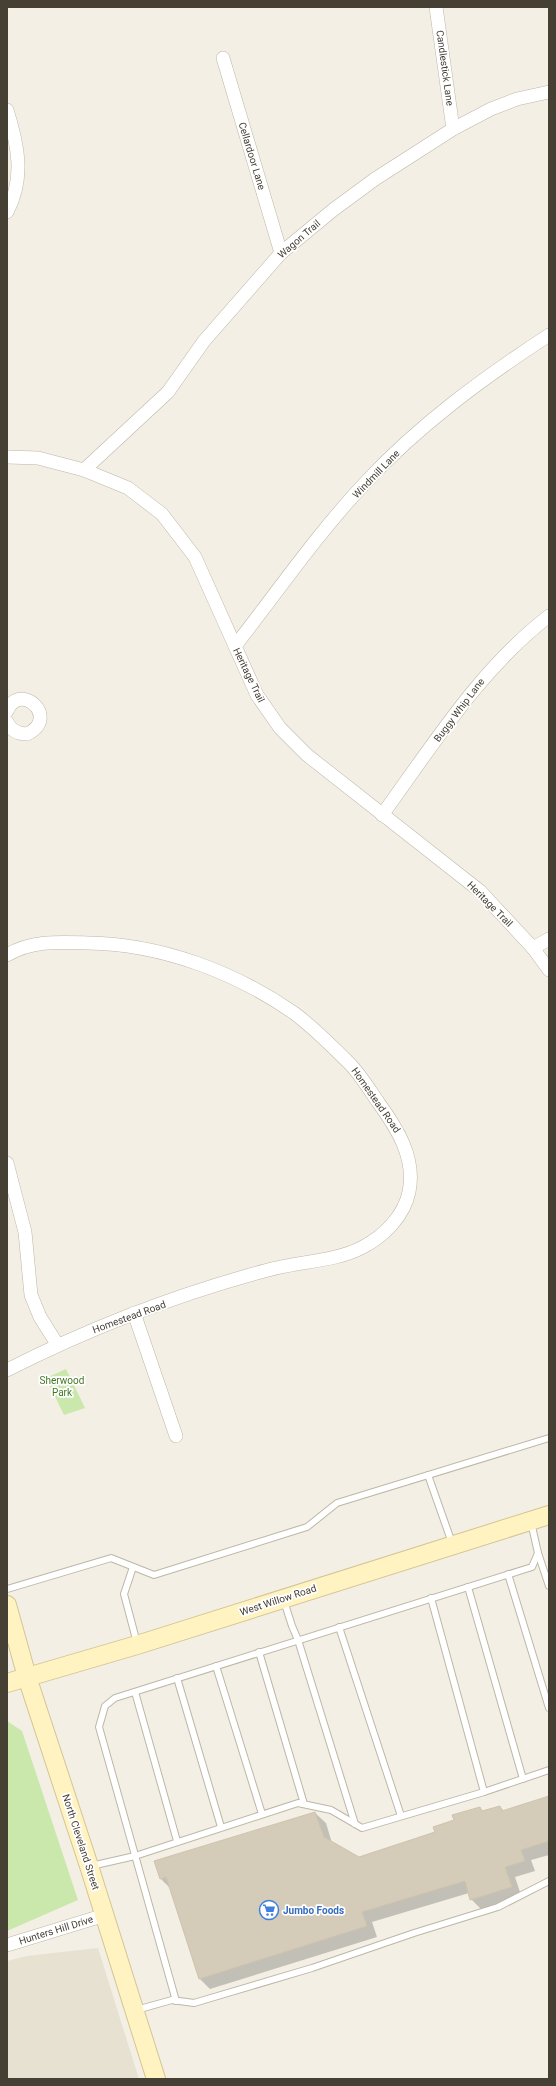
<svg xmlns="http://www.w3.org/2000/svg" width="556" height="2086" viewBox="0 0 556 2086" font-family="Roboto,sans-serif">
<rect width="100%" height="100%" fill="#f3efe4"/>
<polygon fill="#e7e1d2" points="98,1948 139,2079 7,2079 7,1961 27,1956"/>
<g fill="#cae8ac">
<polygon points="66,1369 85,1408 64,1415 46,1378"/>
<polygon points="7,1721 22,1731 78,1900 7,1931"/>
</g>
<polygon fill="#0003" points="549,1797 549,1855 531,1860 535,1871 515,1877 522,1898 482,1910 471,1899 469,1893 372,1922 377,1937 210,1989 200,1979 171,1889 161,1879 315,1813 326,1823 332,1843 359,1858 436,1833 480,1808 484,1812 500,1807 504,1811"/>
<polygon fill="#d4cbb9" stroke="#cfc3ad" points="549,1796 549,1841 521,1850 525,1861 505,1867 512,1887 470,1900 465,1881 362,1912 367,1926 199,1979 166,1877 160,1879 154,1861 315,1812 324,1837 359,1857 435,1832 433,1827 454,1820 452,1815 480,1807 482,1811 500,1806 502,1811"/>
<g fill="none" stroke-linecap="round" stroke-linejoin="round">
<defs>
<g id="lane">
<polyline points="428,1475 452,1543"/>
<polyline points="538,1553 549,1586"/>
<polyline points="133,1567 124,1594 137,1643"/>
<polyline points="508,1574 549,1708"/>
<polyline points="468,1587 523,1779"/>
<polyline points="7,1589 111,1558 154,1575 307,1527 337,1503 549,1438"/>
<polyline points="431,1598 484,1792"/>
<polyline points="284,1601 292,1626 298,1640 355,1824"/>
<polyline points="339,1627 401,1816"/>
<polyline points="259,1652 304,1804"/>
<polyline points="216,1666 262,1814"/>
<polyline points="177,1678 221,1827"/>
<polyline points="135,1692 177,1841"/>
<polyline points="91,1866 135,1856 298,1803 331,1810 362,1828 484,1792 549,1770"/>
<polyline points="176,2001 99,1727 105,1706 115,1698 532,1567 538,1553 531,1522"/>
<polyline points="136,2010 172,2000 194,2003 312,1968 414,1933 498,1907 549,1881"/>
</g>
<g id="street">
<polyline points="436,7 453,129"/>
<polyline points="223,58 281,253"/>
<path d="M7,110c11,35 18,68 0,102"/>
<polyline points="7,457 38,458 84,470 128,488 162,514 195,557 257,695 280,728 307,755 480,891 533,948 549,970"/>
<polyline points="84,470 168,392 204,341 281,253 333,210 375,179 453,129 491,109 517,99 549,92"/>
<path d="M235,646c43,-55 83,-113 130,-163 54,-58 118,-105 184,-148"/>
<path d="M7,711c13,-31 54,7 20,23 -9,0 -16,-3 -20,-12"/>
<path d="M382,815c51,-70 98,-146 167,-199"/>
<polyline points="533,948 549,939"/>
<path d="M7,955c25,-15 53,-13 81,-12 73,1 147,29 206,70 19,14 38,33 55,50 11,11 20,26 29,39 19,26 38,56 31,90 -5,24 -25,44 -46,55 -28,15 -64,14 -95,23 -90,24 -178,58 -261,100"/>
<polyline points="7,1163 25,1232 31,1295 40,1317 57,1344"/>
<polyline points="134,1313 176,1436"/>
<polyline points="7,1945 105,1915"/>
</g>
<g id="secondary">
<polyline points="7,1605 27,1677 89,1866 156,2079"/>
<polyline points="7,1683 137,1645 549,1515"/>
</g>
</defs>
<use href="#lane" stroke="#beb7a7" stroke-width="8"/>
<use href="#street" stroke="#beb7a7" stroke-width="14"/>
<use href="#secondary" stroke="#d4c593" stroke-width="20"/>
<use href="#lane" stroke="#fff" stroke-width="6"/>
<use href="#street" stroke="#fff" stroke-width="13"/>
<use href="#secondary" stroke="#fff3c2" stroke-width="18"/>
</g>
<defs>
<symbol id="supermarket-ring" viewBox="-11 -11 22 22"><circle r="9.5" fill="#fff" stroke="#3f7fe0" stroke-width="1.5"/><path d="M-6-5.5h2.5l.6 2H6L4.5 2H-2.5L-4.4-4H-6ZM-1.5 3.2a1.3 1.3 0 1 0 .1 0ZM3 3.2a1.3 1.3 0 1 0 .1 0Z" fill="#3f7fe0"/></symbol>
</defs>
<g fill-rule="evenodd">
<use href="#supermarket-ring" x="258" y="1899" width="22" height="22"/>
</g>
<g text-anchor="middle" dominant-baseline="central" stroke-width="3.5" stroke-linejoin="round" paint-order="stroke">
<g font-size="10" fill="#453f34" stroke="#fff">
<text transform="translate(445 68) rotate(82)">Candlestick Lane</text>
<text transform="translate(252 156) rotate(73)">Cellardoor Lane</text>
<text transform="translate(299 239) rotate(-41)">Wagon Trail</text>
<text transform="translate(376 474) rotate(-46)">Windmill Lane</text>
<text transform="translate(249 675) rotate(64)">Heritage Trail</text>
<text transform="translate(459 710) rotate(-53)">Buggy Whip Lane</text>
<text transform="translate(490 904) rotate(45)">Heritage Trail</text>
<text transform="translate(376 1100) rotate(55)">Homestead Road</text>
<text transform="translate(129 1317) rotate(-20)">Homestead Road</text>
<text transform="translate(278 1600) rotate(-18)">West Willow Road</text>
<text transform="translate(81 1842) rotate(72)">North Cleveland Street</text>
<text transform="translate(56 1930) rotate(-17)">Hunters Hill Drive</text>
</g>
<g font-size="10" fill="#417826" stroke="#fff">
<text x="62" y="1380">Sherwood<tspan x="62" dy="12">Park</tspan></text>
</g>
<g font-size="10" font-weight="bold" fill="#366cbe" stroke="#fff" text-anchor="start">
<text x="283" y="1910">Jumbo Foods</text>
</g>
</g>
<rect width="556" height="2086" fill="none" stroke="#453f34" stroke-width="16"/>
</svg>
